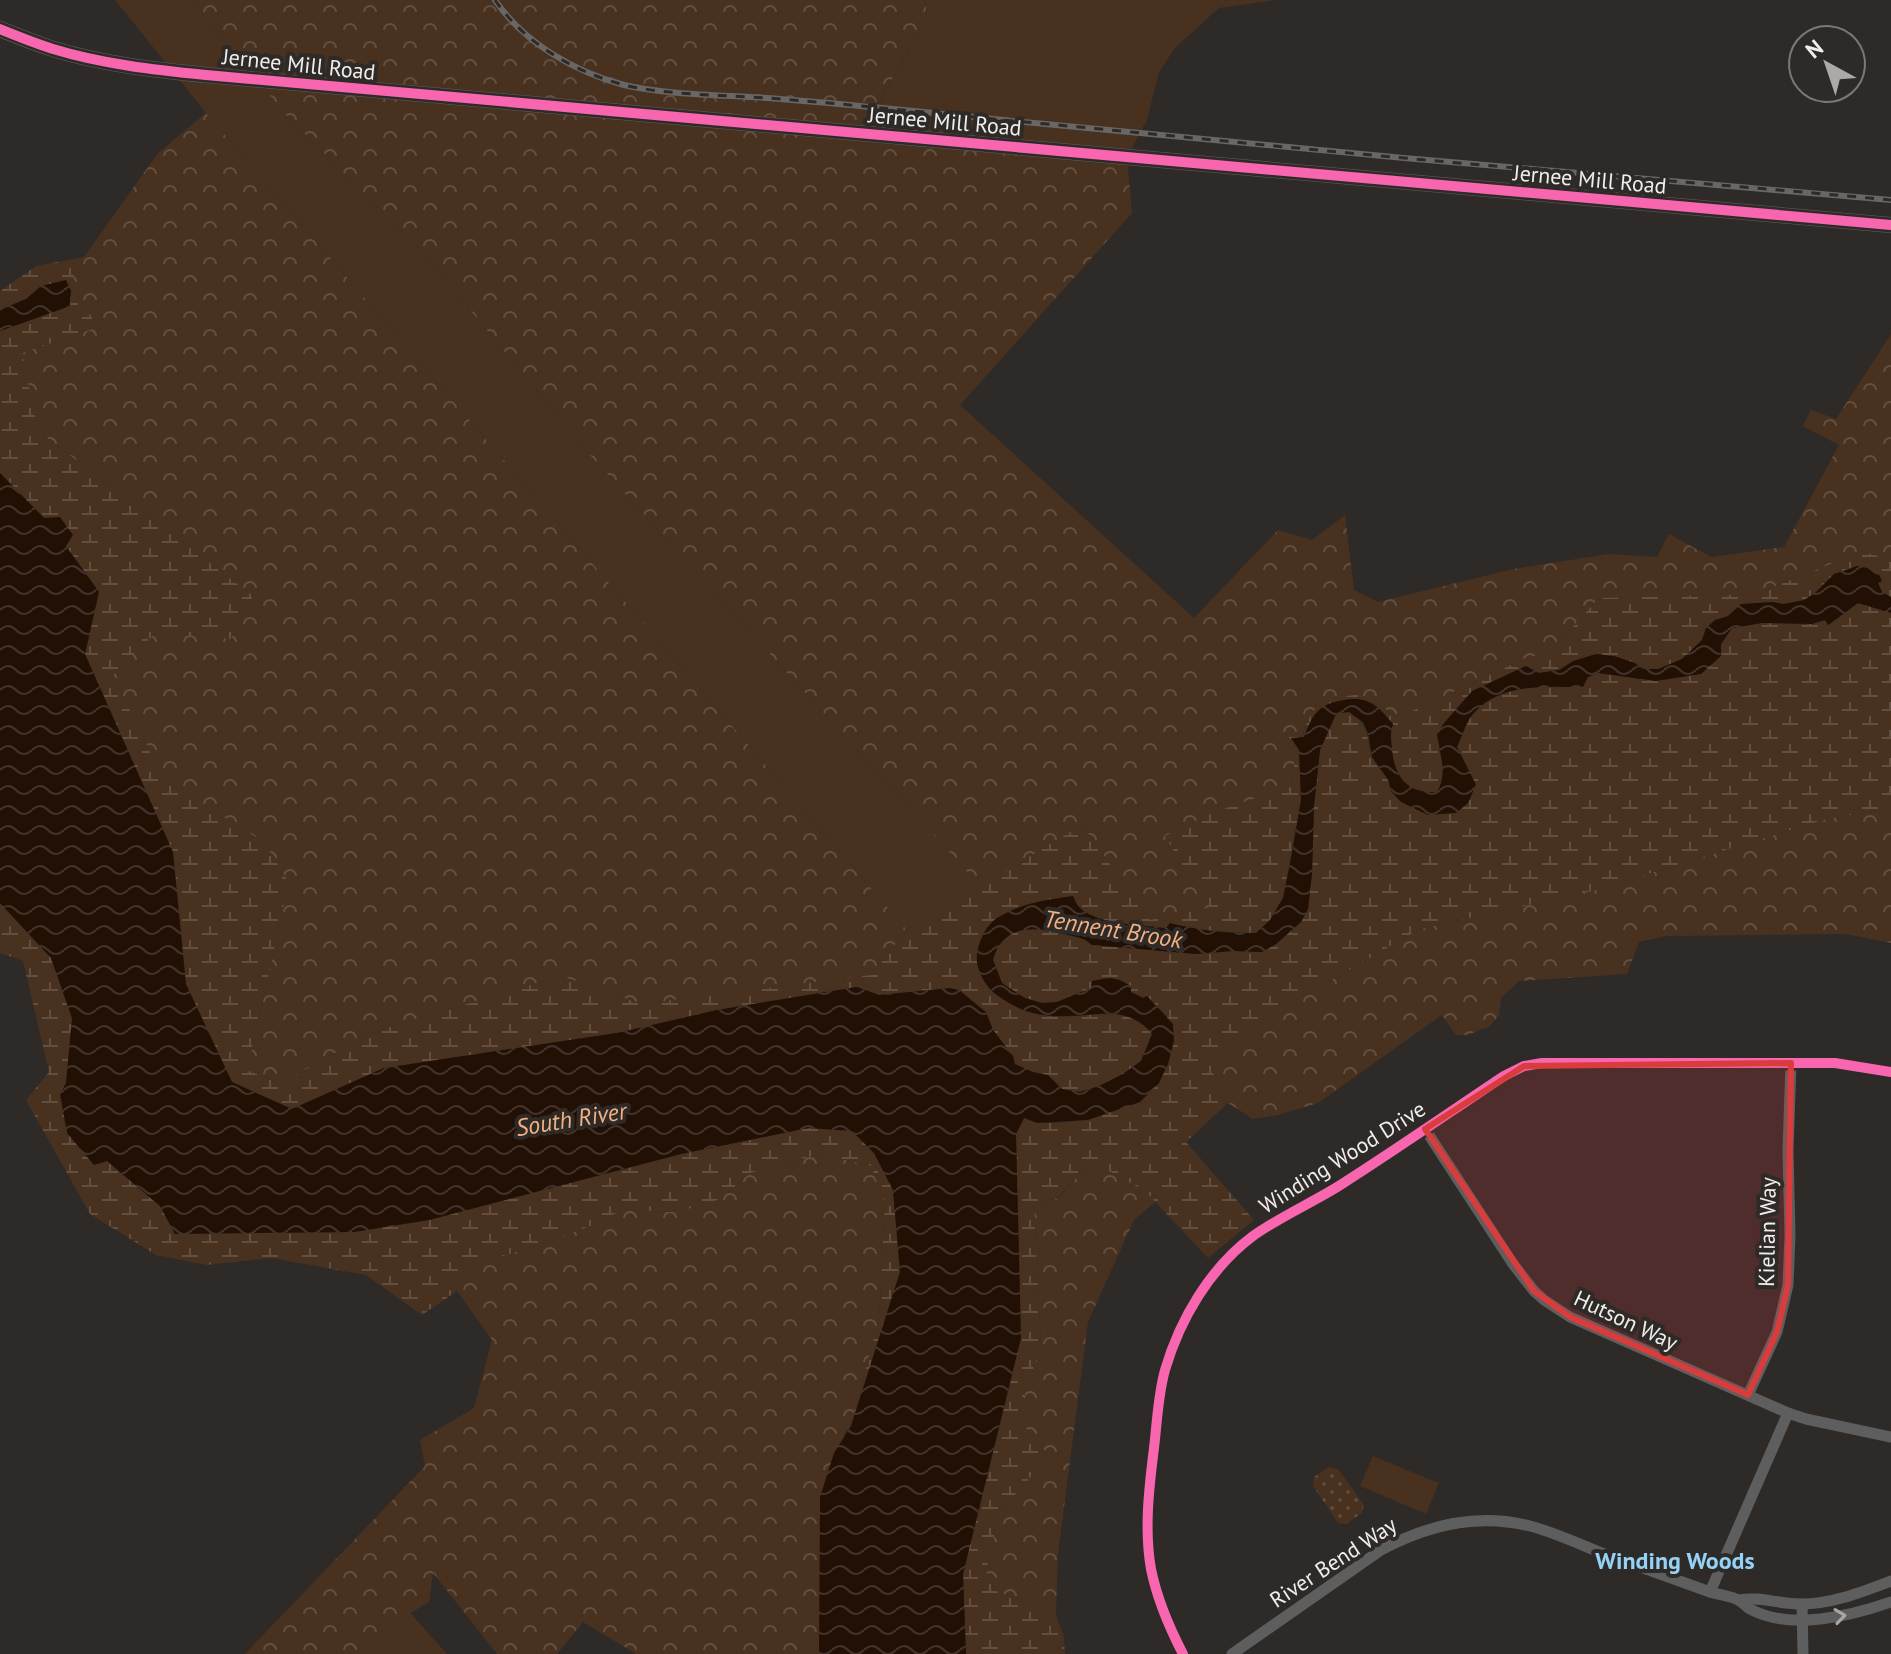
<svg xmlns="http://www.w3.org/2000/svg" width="1891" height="1654" viewBox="0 0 1891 1654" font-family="'PT Sans',sans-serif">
<defs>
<pattern id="forest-crowns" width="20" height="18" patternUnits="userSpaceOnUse" patternTransform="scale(2)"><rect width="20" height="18" fill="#48311f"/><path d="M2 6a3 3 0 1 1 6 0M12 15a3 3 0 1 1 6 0" fill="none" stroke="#634f40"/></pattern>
<pattern id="wetland-marsh" width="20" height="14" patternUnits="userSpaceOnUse" patternTransform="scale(2)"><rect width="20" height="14" fill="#48311f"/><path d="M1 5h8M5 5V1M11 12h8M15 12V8" fill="none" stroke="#634f40"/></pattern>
<pattern id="park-dots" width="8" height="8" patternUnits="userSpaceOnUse" patternTransform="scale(2)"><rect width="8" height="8" fill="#48311f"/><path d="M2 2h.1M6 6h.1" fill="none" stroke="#634f40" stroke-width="1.8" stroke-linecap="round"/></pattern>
<pattern id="water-waves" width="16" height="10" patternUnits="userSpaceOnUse" patternTransform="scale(2)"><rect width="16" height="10" fill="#221005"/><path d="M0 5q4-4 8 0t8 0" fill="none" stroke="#42332a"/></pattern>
</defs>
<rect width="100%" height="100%" fill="#2d2a28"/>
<g fill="#48311f">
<polygon points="115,0 192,0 240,63 260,80 277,106 424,254 588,453 981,887 907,930 206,113"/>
<polygon points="925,0 1277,0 1219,8 1175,48 1159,72 1147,120 1127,157 862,133 927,18"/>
<polygon points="1373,1456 1439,1483 1426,1514 1360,1486"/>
<polygon points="404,1606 447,1654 351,1654"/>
</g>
<g fill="url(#forest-crowns)">
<polygon points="192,0 925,0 927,18 862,132 1127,157 1132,213 960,405 1194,618 1278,530 1312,540 1345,515 1354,590 1378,602 1513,569 1609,554 1657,557 1669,534 1711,557 1784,547 1839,445 1803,426 1811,410 1836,419 1891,334 1891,559 1862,552 1755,594 1599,598 1550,652 1524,659 1397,718 1384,708 1306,724 1296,752 1291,787 1217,811 1209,908 1150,920 1082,825 981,887 588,453 424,254 277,106 260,80 240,63"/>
<polygon points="206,113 907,930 871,975 641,1004 561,976 373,1032 280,1084 247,1070 289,883 263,842 164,781 113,675 156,632 231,638 253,596 38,431 21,353 98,327 70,283 84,257 158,153"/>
<polygon points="1891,808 1891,943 1846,934 1666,936 1639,942 1627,974 1519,981 1501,998 1499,1015 1490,1026 1468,1035 1456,1035 1442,1015 1318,1103 1278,1115 1252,1119 1250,1117 1228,1103 1210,1069 1230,1043 1261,1020 1420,929 1592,891 1826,819"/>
<polygon points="821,1154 871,1166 885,1202 879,1318 851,1426 844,1434 819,1654 636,1654 583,1622 557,1654 497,1654 433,1573 429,1602 381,1631 358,1654 245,1654 425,1466 420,1440 474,1408 492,1340 457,1291 433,1280 596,1224 622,1210 678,1212 720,1199 750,1173"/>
<polygon points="1091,1161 1145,1191 1155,1202 1134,1220 1088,1322 1058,1554 1056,1615 996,1591 986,1572 999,1513 1049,1456 1017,1418 1041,1345 1034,1207 1058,1198"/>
</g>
<g fill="url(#wetland-marsh)">
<path d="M84,257l-14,26 28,44 -76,26 16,78 215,165 -22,43 -75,-7 -43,43 51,106 100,61 25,41 -42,187 33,14 93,-52 188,-56 80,28 230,-29 36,-45 175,-105 68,95 58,-12 -43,-72 52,-25 74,-24 5,-35 -7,-15 14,-2c6,-22 14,-34 37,-37 6,-1 14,-4 19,-3 11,1 30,17 38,23l127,-59 26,-7 49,-54 156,-4 107,-42 29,7v38l-9,-5 -4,-9 -44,-9c-8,8 -17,19 -28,25 -18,9 -42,2 -61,5 -7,1 -9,7 -15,11 -6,4 -4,1 -11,4 -8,4 -10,13 -15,19 -15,19 -47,43 -69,25l-62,-2 -14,9 -20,3 -13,-7 -54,25 -33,59c5,15 6,28 -2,42 -30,2 -42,-15 -45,-42 -1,-10 -2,-17 1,-26l-66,-21 -9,7 -9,15 -10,25 2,50 -18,98 -13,22 -14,13 -61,-3 -25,-7 -4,5c-23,-3 -70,-3 -87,-21 -3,-3 -4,-7 -7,-11l-95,55c-1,17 5,33 19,43 16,11 26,18 45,21 39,8 81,-17 112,19l-12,27 -18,13 -22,11 -21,7 -18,-3 -14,-14 -15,-2 -18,-9 -2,-8 -20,-26 -7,-18 -36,-24 -71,7 -22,-8 -140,23 -100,23 -233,35 -92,41 -60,-27 -47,-98 -12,-132 -88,-198 14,-63 -55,-73 -44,-45v-142l70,-25 -29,-20 -15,13 -26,11v-19l36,-25z"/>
<path d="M1858,603l33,10v195l-65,11 -234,72 -172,38 -159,91 -31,23 -19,26 17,34 -42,39 68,78 -46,38 -63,-67 -54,-30 -34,37 -23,9 7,138 -24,73 32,38 -50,57 -13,59 10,19 60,24 8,22 1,17h-99l-3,-80 58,-236 -5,-204 8,-16c36,14 80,-5 116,-16l27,-86 -20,-19 -4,1 -12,-6 -40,-4 -34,14 -15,1 -17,-5 -18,-11 -5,-4 -9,-23c9,-38 45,-33 76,-25 9,2 16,3 23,10l104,9 37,-3 29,1 14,-8 25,-22 7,-13 4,-35 2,-67 6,-57 16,-36 13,-2c22,16 16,19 22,42 3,11 13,17 17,27 4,9 6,14 13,21l75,-17 -19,-38c5,-10 9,-26 17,-34 27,-31 72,-26 108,-26l6,-10 10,-4 58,8 65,-36 11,-17 30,-5 50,1 14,-4 3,5z"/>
<polygon points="0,903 51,958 72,1018 66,1083 60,1094 107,1161 160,1206 175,1234 354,1232 429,1220 681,1154 808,1128 852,1131 874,1153 893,1190 900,1272 851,1426 879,1318 885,1202 871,1166 820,1154 750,1173 720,1199 679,1212 622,1210 596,1224 434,1280 457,1291 422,1315 366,1275 271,1258 207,1265 156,1255 90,1214 26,1100 49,1072 23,961 0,953"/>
</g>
<polygon fill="url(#park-dots)" points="1329,1467 1338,1469 1364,1505 1362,1513 1346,1524 1338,1523 1313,1486 1314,1477"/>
<g fill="url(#water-waves)">
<polygon points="66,280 71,291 70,306 0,331 0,310 26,299 41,286"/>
<path d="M0,473l44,45 16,-1 13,18 -7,11 33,46 -14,62 88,198 13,132 46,98 60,27 92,-41 233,-35 100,-23 140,-23 22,8 71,-7 9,2 27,22 7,18 20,26 2,8 18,8 15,3 14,14 18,3 21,-7 22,-11 18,-13 11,-27c-8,-10 -17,-16 -30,-19 -11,-3 -25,-1 -37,0 -36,3 -62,1 -92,-23 -9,-8 -18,-25 -16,-37 1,-13 9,-30 20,-37 25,-15 47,-18 76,-22 2,4 3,8 6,11 17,18 64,18 87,21l4,-5c28,7 57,11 86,10l14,-13 13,-22 8,-39 10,-59 -2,-50 -8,-12 13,-1c9,-24 15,-33 40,-37 25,-4 34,6 49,24 -3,9 -2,16 -1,26 3,27 15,44 45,42 11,-18 3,-37 0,-58l7,-11 28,-32 54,-25 13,7 20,-3 14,-9 23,-7 18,2 21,7 7,6h16l24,-10 20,-19 4,-12 9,-8 13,-4 13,-12 31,-2 12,2 20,-4 11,-7 19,-19 23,-8 11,2 11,6 3,7 -4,2 4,9 9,5v16l-33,-10 -30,22 -3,-5 -13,4 -50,-1 -30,5 -11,16v12l-20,18 -45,7 -58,-8 -10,4 -5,10c-37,0 -82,-5 -109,26 -8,8 -12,24 -17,34l19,38 -8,18 -12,10 -28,2 -27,-13 -11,-12 -1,-9 -17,-24 -3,-21 -6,-14 -14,-10 -13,2 -16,36 -6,56 -2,68 -4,35 -7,13 -25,22 -14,8 -29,-1 -37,3 -104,-9c-7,-7 -15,-8 -24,-10 -30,-8 -65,-13 -75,25l9,23 23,15 17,5 15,-1 34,-14 1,-7c17,-4 23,-5 39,5v6l12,6 4,-2 26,28 1,17 -6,23 -9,19 -19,19 -52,18 -51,3 -13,-5 -8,16 5,204 -58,236 3,80h-147l1,-157 14,-44 17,-27 49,-154 -7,-82 -19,-37 -22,-22 -44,-3 -127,26 -252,66 -75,12 -179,2 -15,-28 -53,-45 -13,4 -27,-32 -7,-39 6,-11 6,-65 -21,-60 -51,-55z"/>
</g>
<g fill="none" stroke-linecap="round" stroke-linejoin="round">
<g stroke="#5f5e5e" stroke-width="11">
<polyline points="1425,1129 1513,1264 1534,1291 1544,1300 1570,1317 1788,1413 1806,1419 1891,1437"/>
<polyline points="1748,1395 1777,1332 1788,1285 1790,1235 1788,1150 1791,1063"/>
<polyline points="1710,1592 1788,1413"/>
<path d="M1739,1600c20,-4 40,4 62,4 31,0 61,-12 90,-23"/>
<polyline points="1802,1604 1803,1654"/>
<path d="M1183,1654c-14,-27 -26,-55 -32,-85 -7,-39 -2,-81 3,-121 3,-25 4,-53 11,-78 15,-51 45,-102 88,-134 28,-20 61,-34 89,-52 55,-35 108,-72 162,-108l20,-10 18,-3h293l56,9"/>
<path d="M1232,1654l149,-104c46,-25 97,-37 149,-24 23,6 47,17 69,26 37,13 74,27 111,40 9,3 22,4 30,9 5,3 5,5 10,8 40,22 101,7 141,-7"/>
</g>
<path stroke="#62605f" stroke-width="16" d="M0,29c17,7 35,14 53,20 49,15 102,21 153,26l1685,150"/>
<defs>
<path id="rail" d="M495,0c29,43 80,72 129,85 43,10 99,10 143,13 79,6 158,14 236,22 134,12 267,26 401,38 162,15 325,27 487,42"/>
</defs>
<use href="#rail" stroke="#696766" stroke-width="6"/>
<use href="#rail" stroke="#2e2a27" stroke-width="3" stroke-dasharray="9" stroke-linecap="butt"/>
<defs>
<g id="cycleway">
<path d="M0,29c17,7 35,14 53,20 49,15 102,21 153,26l1685,150"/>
<path d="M1183,1654c-14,-27 -26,-55 -32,-85 -7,-39 -2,-81 3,-121 3,-25 4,-53 11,-78 15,-51 45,-102 88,-134 28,-20 61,-34 89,-52 55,-35 108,-72 162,-108l20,-10 18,-3h293l56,9"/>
</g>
</defs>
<use href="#cycleway" stroke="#2e2a27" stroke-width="15"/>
<use href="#cycleway" stroke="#f766af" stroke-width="10"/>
</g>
<defs><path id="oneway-chevron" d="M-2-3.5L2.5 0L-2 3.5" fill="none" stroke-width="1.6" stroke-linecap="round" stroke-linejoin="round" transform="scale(2)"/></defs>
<use stroke="#a8a6a4" href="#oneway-chevron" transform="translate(1840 1616) rotate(-8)"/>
<path fill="#d93c3c" fill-opacity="0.2" stroke="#d93c3c" stroke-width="6" stroke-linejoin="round" d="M1791,1063l-3,222 -11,47 -29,63 -178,-78 -36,-26 -109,-162 99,-63z"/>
<g text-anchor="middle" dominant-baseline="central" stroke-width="8" stroke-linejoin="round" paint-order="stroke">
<g font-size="22" fill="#f0edeb" stroke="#2e2a27">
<text transform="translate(299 64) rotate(6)">Jernee Mill Road</text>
<text transform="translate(945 121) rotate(5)">Jernee Mill Road</text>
<text transform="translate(1590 179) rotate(5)">Jernee Mill Road</text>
<text transform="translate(1342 1157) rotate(-32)">Winding Wood Drive</text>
<text transform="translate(1767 1232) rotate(-89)">Kielian Way</text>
<text transform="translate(1626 1320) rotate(25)">Hutson Way</text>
<text transform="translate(1333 1562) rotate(-33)">River Bend Way</text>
</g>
<g font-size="24" font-style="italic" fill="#f3b080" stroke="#2e2a27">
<text transform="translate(1113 929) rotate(9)">Tennent Brook</text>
<text transform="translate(571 1119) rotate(-9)">South River</text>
</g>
<g font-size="24" font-weight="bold" fill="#94d3f5" stroke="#2e2a27">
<text x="1675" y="1560">Winding Woods</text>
</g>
</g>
<g transform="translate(1827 64) rotate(320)"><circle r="38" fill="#2e2a27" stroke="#7c7875" stroke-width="2"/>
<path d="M0-6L14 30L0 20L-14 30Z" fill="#aca9a7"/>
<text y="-12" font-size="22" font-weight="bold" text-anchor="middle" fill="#f0edeb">N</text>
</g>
</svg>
